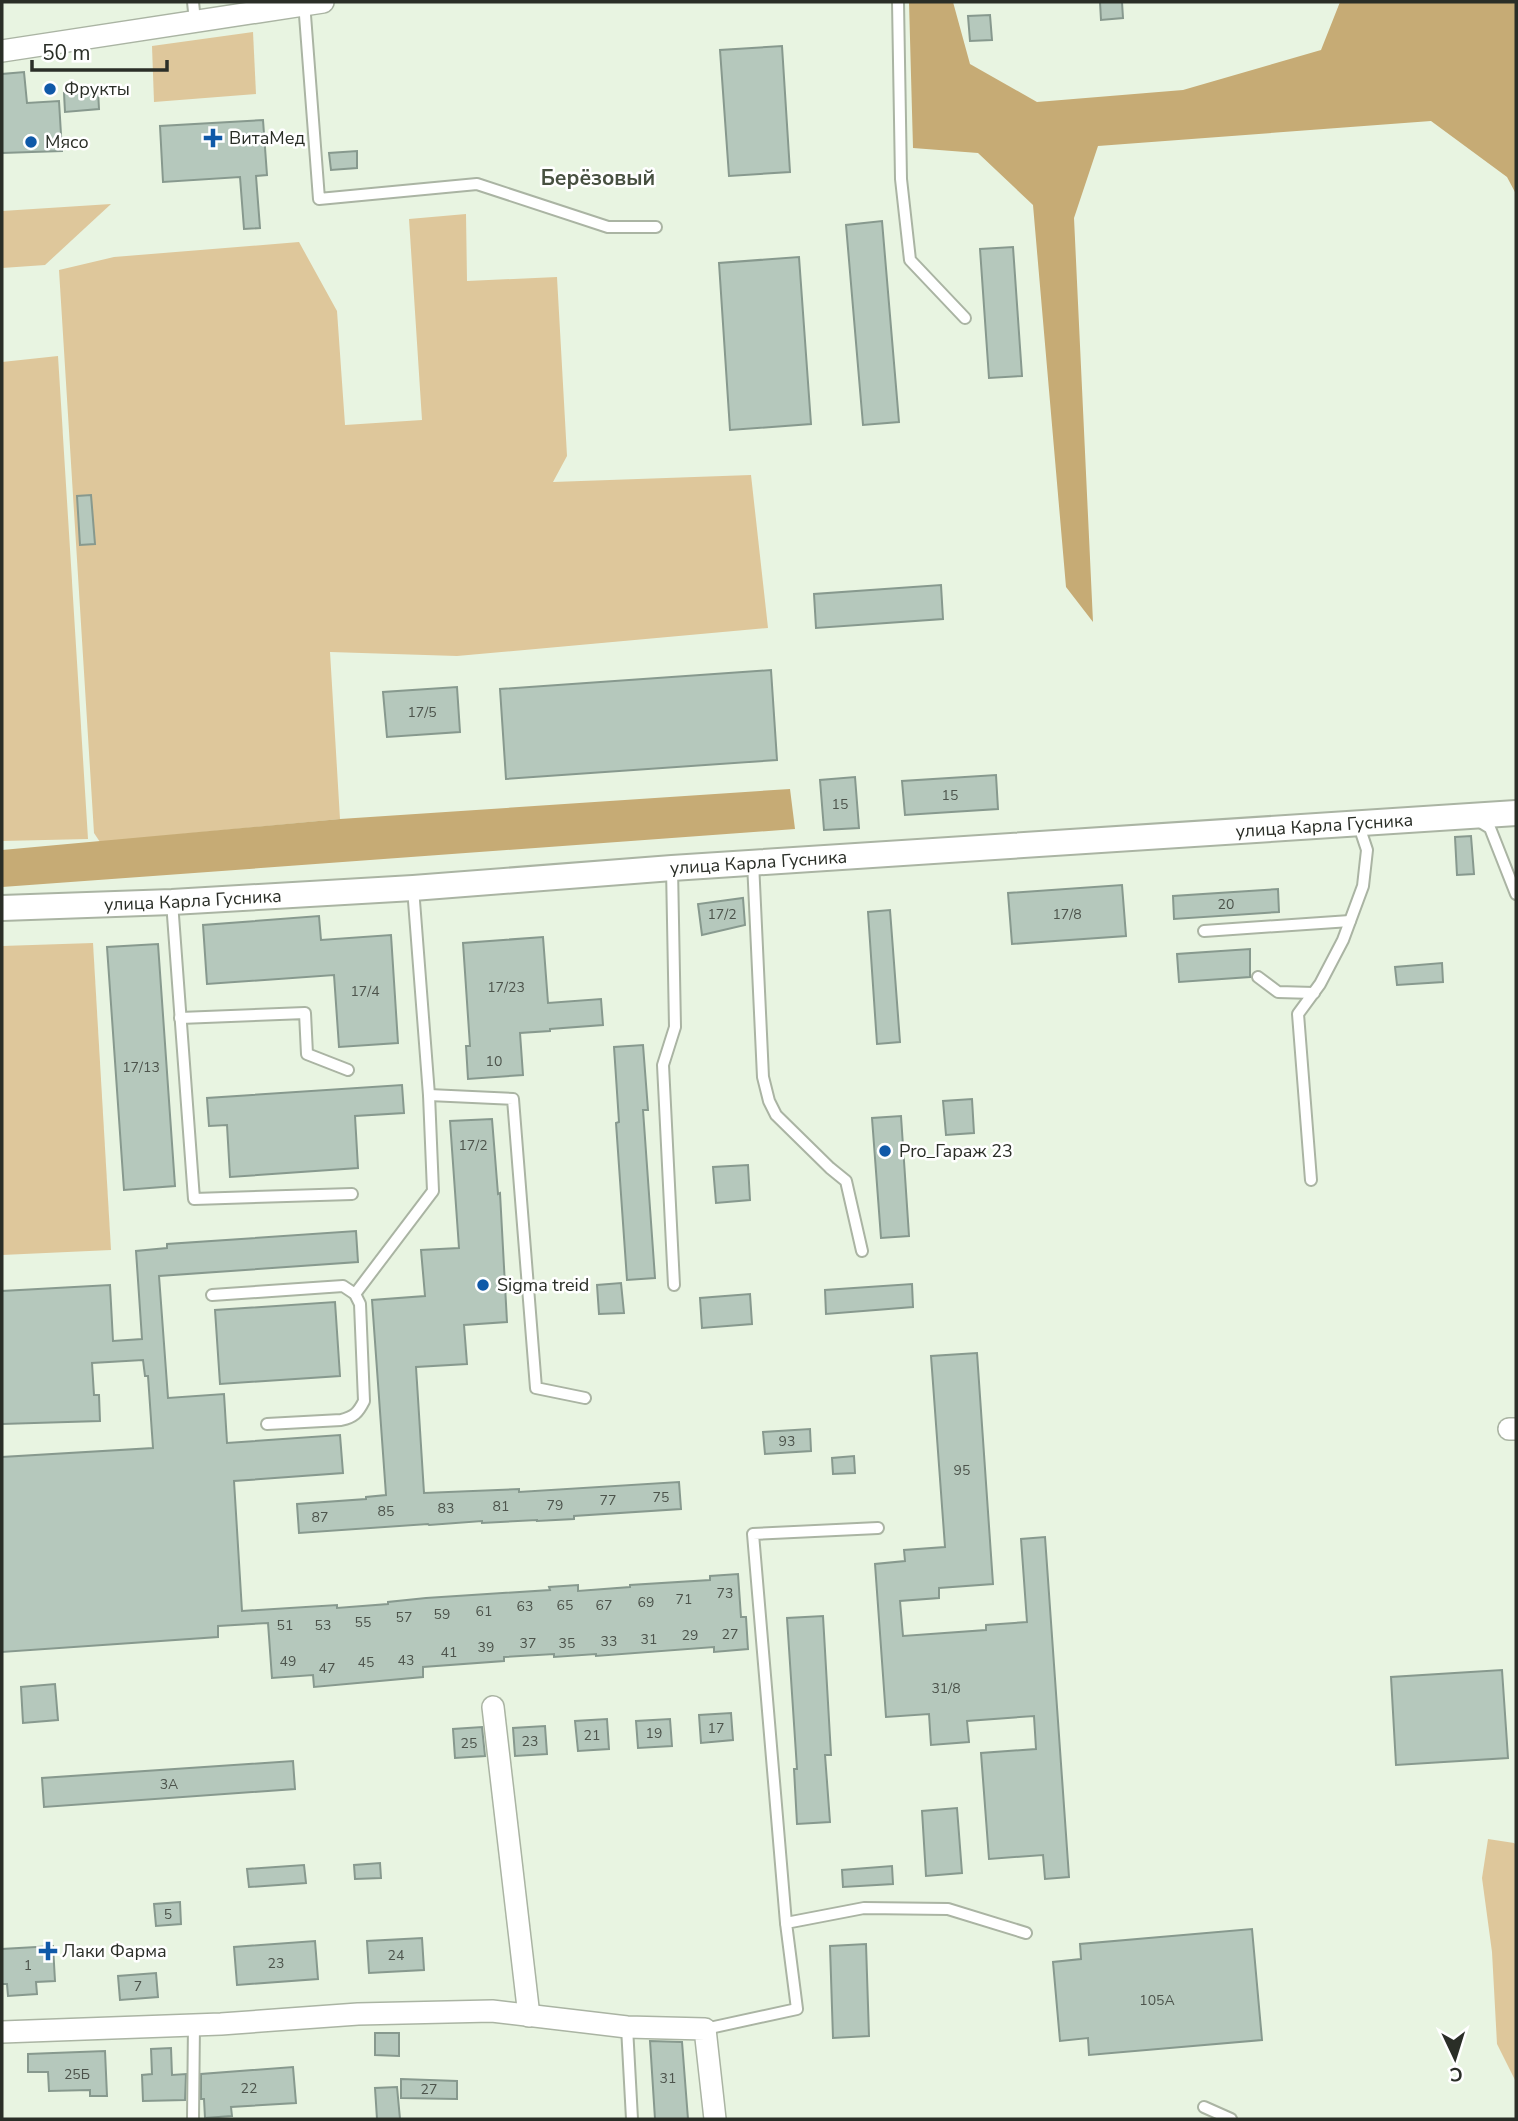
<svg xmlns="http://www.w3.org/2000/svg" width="1518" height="2121" viewBox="0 0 1518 2121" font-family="'Nunito Sans',sans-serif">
<rect width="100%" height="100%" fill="#e8f4e1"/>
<g fill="#dec79b">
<polygon points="253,32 256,94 154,102 152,46"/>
<polygon points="111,204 45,265 2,268 2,211"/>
<polygon points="466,214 467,281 557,277 567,456 553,482 751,475 768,628 457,656 330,652 340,819 100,842 94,833 59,270 114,257 299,242 337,311 345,425 422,420 409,219"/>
<polygon points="58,356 88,839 2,841 2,362"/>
<polygon points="93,943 111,1250 2,1255 2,946"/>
<polygon points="1488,1839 1514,1843 1516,1845 1516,2082 1497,2044 1492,1952 1482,1878"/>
</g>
<g fill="#c6ab75">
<polygon points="909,2 953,2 970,64 1037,102 1183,90 1321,50 1340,2 1516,2 1516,194 1507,177 1431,121 1098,146 1074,218 1093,622 1066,587 1033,205 978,153 913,148"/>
<polygon points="790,789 795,829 2,887 2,850 340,819"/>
</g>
<g fill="#b5c8bc" stroke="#87998e" stroke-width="2">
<polygon points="1100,2 1122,2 1123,18 1101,20"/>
<polygon points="990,15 992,40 970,41 968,16"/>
<polygon points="782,46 790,172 729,176 720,50"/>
<polygon points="24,72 27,103 59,101 62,151 2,153 2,74"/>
<polygon points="98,90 99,109 65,112 64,93"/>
<polygon points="263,120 267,175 256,176 260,228 244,229 240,177 163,182 160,126"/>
<polygon points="357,151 357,168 331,170 329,153"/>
<polygon points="882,221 899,422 863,425 846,225"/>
<polygon points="1013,247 1022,376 989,378 980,249"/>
<polygon points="799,257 811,424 730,430 719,263"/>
<polygon points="91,495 95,544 80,545 77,496"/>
<polygon points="941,585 943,619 816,628 814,594"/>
<polygon points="771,670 777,760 506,779 500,689"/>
<polygon points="457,687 460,732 387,737 383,692"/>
<polygon points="996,775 998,809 905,815 902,781"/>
<polygon points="855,777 859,828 824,830 820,780"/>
<polygon points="1471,836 1474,874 1457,875 1455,837"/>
<polygon points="1122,885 1126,936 1012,944 1008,893"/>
<polygon points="1278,889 1279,912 1174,919 1173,896"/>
<polygon points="743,898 745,925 702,935 698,904"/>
<polygon points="890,910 900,1042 877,1044 868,912"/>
<polygon points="319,916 321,940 391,935 398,1043 339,1047 334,975 207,984 203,925"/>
<polygon points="543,937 548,1003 601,999 603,1025 550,1029 550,1031 520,1033 523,1075 468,1079 466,1046 470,1046 463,943"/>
<polygon points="158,944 175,1186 124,1190 107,947"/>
<polygon points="1250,949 1250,977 1179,982 1177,954"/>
<polygon points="1442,963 1443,982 1397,985 1395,967"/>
<polygon points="643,1045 648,1110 643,1110 655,1278 627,1280 616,1123 619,1122 614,1047"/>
<polygon points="402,1085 404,1113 355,1116 358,1168 230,1177 227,1125 209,1126 207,1098"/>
<polygon points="972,1099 974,1133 946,1135 943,1101"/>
<polygon points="901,1116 909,1236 881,1238 872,1118"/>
<polygon points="492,1119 498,1194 500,1193 507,1322 464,1325 467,1364 416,1367 424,1493 519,1489 519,1492 679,1482 681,1509 574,1516 574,1519 537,1521 537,1520 482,1523 482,1521 429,1525 428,1524 299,1533 297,1504 366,1499 366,1497 386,1495 372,1300 425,1296 421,1250 459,1248 450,1121"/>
<polygon points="748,1165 750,1200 716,1203 713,1167"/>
<polygon points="356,1231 358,1262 159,1276 168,1398 224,1394 227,1443 340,1435 343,1473 234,1481 242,1611 337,1605 337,1608 388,1604 388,1602 426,1598 550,1590 549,1587 578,1585 578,1591 630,1587 630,1585 710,1580 710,1576 738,1574 741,1617 746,1617 748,1649 714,1652 714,1647 596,1656 596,1654 554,1657 554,1654 504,1657 504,1661 423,1667 423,1677 314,1687 313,1675 272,1678 268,1623 218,1626 218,1637 2,1652 2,1457 153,1448 148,1376 145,1376 143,1360 92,1363 94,1395 99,1395 100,1421 2,1424 2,1291 110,1285 113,1341 142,1339 136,1251 167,1248 167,1244"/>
<polygon points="621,1283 624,1313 599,1314 597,1285"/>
<polygon points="912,1284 913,1307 826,1314 825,1290"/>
<polygon points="750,1294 752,1324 702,1328 700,1298"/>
<polygon points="335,1302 340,1376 220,1384 215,1310"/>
<polygon points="977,1353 993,1584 939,1588 939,1598 900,1601 903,1636 986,1630 986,1625 1027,1622 1021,1539 1045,1537 1069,1877 1045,1879 1043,1855 989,1859 981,1753 1036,1749 1034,1716 967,1721 969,1742 931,1745 929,1714 886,1717 875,1564 905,1561 904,1550 945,1547 931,1356"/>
<polygon points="810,1429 811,1451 765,1454 763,1432"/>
<polygon points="854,1456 855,1473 833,1474 832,1458"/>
<polygon points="823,1616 831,1755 825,1755 830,1822 797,1824 794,1769 797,1769 787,1618"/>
<polygon points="1502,1670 1508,1758 1396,1765 1391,1677"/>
<polygon points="55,1684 58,1720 23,1723 21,1687"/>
<polygon points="731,1713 733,1740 701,1743 699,1715"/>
<polygon points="607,1719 609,1749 578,1751 575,1721"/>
<polygon points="670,1719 672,1746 638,1748 636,1721"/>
<polygon points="545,1726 547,1754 515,1756 513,1728"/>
<polygon points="482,1727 485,1756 455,1758 453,1729"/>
<polygon points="293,1761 295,1789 44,1807 42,1778"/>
<polygon points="957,1808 962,1873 926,1876 922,1811"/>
<polygon points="380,1863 381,1878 355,1879 354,1865"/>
<polygon points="304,1865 306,1883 249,1887 247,1869"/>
<polygon points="892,1866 893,1884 843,1887 842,1870"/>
<polygon points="180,1902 181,1924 156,1926 154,1904"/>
<polygon points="1252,1929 1262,2040 1089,2055 1088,2038 1060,2041 1053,1962 1081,1959 1080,1944"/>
<polygon points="422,1938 424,1970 369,1973 367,1941"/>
<polygon points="315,1941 318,1979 237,1985 234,1947"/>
<polygon points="866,1944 869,2036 833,2038 830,1946"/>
<polygon points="53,1946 55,1981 36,1982 37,1994 8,1996 7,1984 2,1984 2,1949"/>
<polygon points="156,1973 158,1997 120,2000 118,1976"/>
<polygon points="375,2033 399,2033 399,2056 375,2055"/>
<polygon points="650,2041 682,2042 688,2119 655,2119"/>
<polygon points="171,2048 172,2075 186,2074 185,2100 143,2101 142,2075 152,2074 151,2049"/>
<polygon points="105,2051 107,2096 90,2096 90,2090 49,2091 48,2072 28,2072 28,2054"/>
<polygon points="293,2067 296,2103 231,2107 232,2116 205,2118 204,2099 201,2099 201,2074"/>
<polygon points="401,2079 457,2081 457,2099 401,2098"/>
<polygon points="397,2087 400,2119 377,2119 375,2088"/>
</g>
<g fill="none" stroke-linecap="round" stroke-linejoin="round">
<defs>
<g id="service">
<polyline points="193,2 195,21"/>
<polyline points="304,2 319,199 477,184 608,227 656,227"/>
<polyline points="898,2 901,179 910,260 965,318"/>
<polyline points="1477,820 1490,828 1516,894"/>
<polyline points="753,862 763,1077 769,1101 776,1115 830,1168 846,1181 862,1251"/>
<polyline points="672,868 675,1027 663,1065 674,1285"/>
<polyline points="172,902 194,1199 352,1194"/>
<polyline points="1204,931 1350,921"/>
<polyline points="1258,977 1278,992 1314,993"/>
<polyline points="180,1018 305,1013 307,1054 348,1070"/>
<polyline points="429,1095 513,1099 536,1388 585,1398"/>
<polyline points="1311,1180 1298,1014 1320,984 1343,940 1363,886 1367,850 1358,823"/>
<polyline points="355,1294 433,1191 429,1095 413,888"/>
<path d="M212,1295l131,-9 12,8 5,10 4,97c-6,12 -10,16 -23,19l-74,4"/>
<polyline points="786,1923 753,1534 878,1528"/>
<polyline points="627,2027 632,2119"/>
<polyline points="705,2029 797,2009 786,1923 864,1908 948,1909 1026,1933"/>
<polyline points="1204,2107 1231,2119"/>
<polyline points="193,2119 194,2024"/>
</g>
<g id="minor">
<polyline points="2,51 323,2"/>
<polyline points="1509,1429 1516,1429"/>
<polyline points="493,1707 529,2016"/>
<polyline points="2,2032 221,2024 358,2014 492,2011 627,2027 705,2029 715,2119"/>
</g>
<g id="tertiary">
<path id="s1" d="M2,908l170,-6 241,-14 259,-20 844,-55"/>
</g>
</defs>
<use href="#service" stroke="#aab4a3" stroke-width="14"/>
<use href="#minor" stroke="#aab4a3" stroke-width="24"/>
<use href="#tertiary" stroke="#aab4a3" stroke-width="28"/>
<use href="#service" stroke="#fff" stroke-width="10"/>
<use href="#minor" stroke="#fff" stroke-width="21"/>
<use href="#tertiary" stroke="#fff" stroke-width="24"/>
</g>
<g fill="#0f59a8" stroke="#fff" stroke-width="2.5">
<circle cx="50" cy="89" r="7"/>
<path d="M209.5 127.5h7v7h7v7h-7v7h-7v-7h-7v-7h7z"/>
<circle cx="31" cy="142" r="7"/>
<circle cx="885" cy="1151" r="7"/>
<circle cx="483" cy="1285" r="7"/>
<path d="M44.5 1940.5h7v7h7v7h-7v7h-7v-7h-7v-7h7z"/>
</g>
<g text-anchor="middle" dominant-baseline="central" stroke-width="5" stroke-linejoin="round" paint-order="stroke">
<g font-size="14" fill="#4d544c">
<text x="422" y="712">17/5</text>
<text x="950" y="795">15</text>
<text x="840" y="804">15</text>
<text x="1226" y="904">20</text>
<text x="722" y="914">17/2</text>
<text x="1067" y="914">17/8</text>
<text x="506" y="987">17/23</text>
<text x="365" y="991">17/4</text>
<text x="494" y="1061">10</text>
<text x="141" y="1067">17/13</text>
<text x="473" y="1145">17/2</text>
<text x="787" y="1441">93</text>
<text x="962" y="1470">95</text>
<text x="661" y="1497">75</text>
<text x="608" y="1500">77</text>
<text x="555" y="1505">79</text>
<text x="501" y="1506">81</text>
<text x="446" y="1508">83</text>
<text x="386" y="1511">85</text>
<text x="320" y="1517">87</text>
<text x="725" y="1593">73</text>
<text x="684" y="1599">71</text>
<text x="646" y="1602">69</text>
<text x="565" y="1605">65</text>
<text x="604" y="1605">67</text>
<text x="525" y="1606">63</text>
<text x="484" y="1611">61</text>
<text x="442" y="1614">59</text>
<text x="404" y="1617">57</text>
<text x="363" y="1622">55</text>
<text x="285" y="1625">51</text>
<text x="323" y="1625">53</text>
<text x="730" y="1634">27</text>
<text x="690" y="1635">29</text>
<text x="649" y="1639">31</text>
<text x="609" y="1641">33</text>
<text x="528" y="1643">37</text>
<text x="567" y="1643">35</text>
<text x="486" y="1647">39</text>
<text x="449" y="1652">41</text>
<text x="406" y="1660">43</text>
<text x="288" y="1661">49</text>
<text x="366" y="1662">45</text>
<text x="327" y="1668">47</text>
<text x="946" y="1688">31/8</text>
<text x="716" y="1728">17</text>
<text x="654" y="1733">19</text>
<text x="592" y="1735">21</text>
<text x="530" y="1741">23</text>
<text x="469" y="1743">25</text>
<text x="169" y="1784">3А</text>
<text x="168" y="1914">5</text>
<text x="396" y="1955">24</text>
<text x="276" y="1963">23</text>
<text x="28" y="1965">1</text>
<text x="138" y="1986">7</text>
<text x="1157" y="2000">105А</text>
<text x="77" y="2074">25Б</text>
<text x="668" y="2078">31</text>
<text x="249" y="2088">22</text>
<text x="429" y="2089">27</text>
</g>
<g font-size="18" fill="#2a2e27" stroke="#fff" text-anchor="start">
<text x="64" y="89">Фрукты</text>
<text x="229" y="138">ВитаMед</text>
<text x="45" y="142">Мясо</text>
<text x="899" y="1151">Pro_Гараж 23</text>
<text x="497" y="1285">Sigma treid</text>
<text x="62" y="1951">Лаки Фарма</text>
</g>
<g font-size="18" fill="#2a2e27" stroke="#fff">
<text stroke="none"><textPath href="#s1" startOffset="1325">улица Карла Гусника</textPath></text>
<text stroke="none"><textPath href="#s1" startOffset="758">улица Карла Гусника</textPath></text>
<text stroke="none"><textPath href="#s1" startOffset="191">улица Карла Гусника</textPath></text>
</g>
<g font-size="21" font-weight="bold" fill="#475040" stroke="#fff">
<text x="598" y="178">Берёзовый</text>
</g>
</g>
<rect width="1518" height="2121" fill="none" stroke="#2a2e27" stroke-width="7"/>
<g transform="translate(1455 2058) rotate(176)" stroke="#ffffff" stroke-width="5" paint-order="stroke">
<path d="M0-5L12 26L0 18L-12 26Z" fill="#2a2e27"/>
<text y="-10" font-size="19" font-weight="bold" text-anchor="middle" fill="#2a2e27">С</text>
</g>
<path d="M32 60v10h135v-10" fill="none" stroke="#2a2e27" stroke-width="3.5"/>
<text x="42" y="60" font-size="21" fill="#2a2e27" stroke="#ffffff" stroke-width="5" paint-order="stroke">50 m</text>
</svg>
